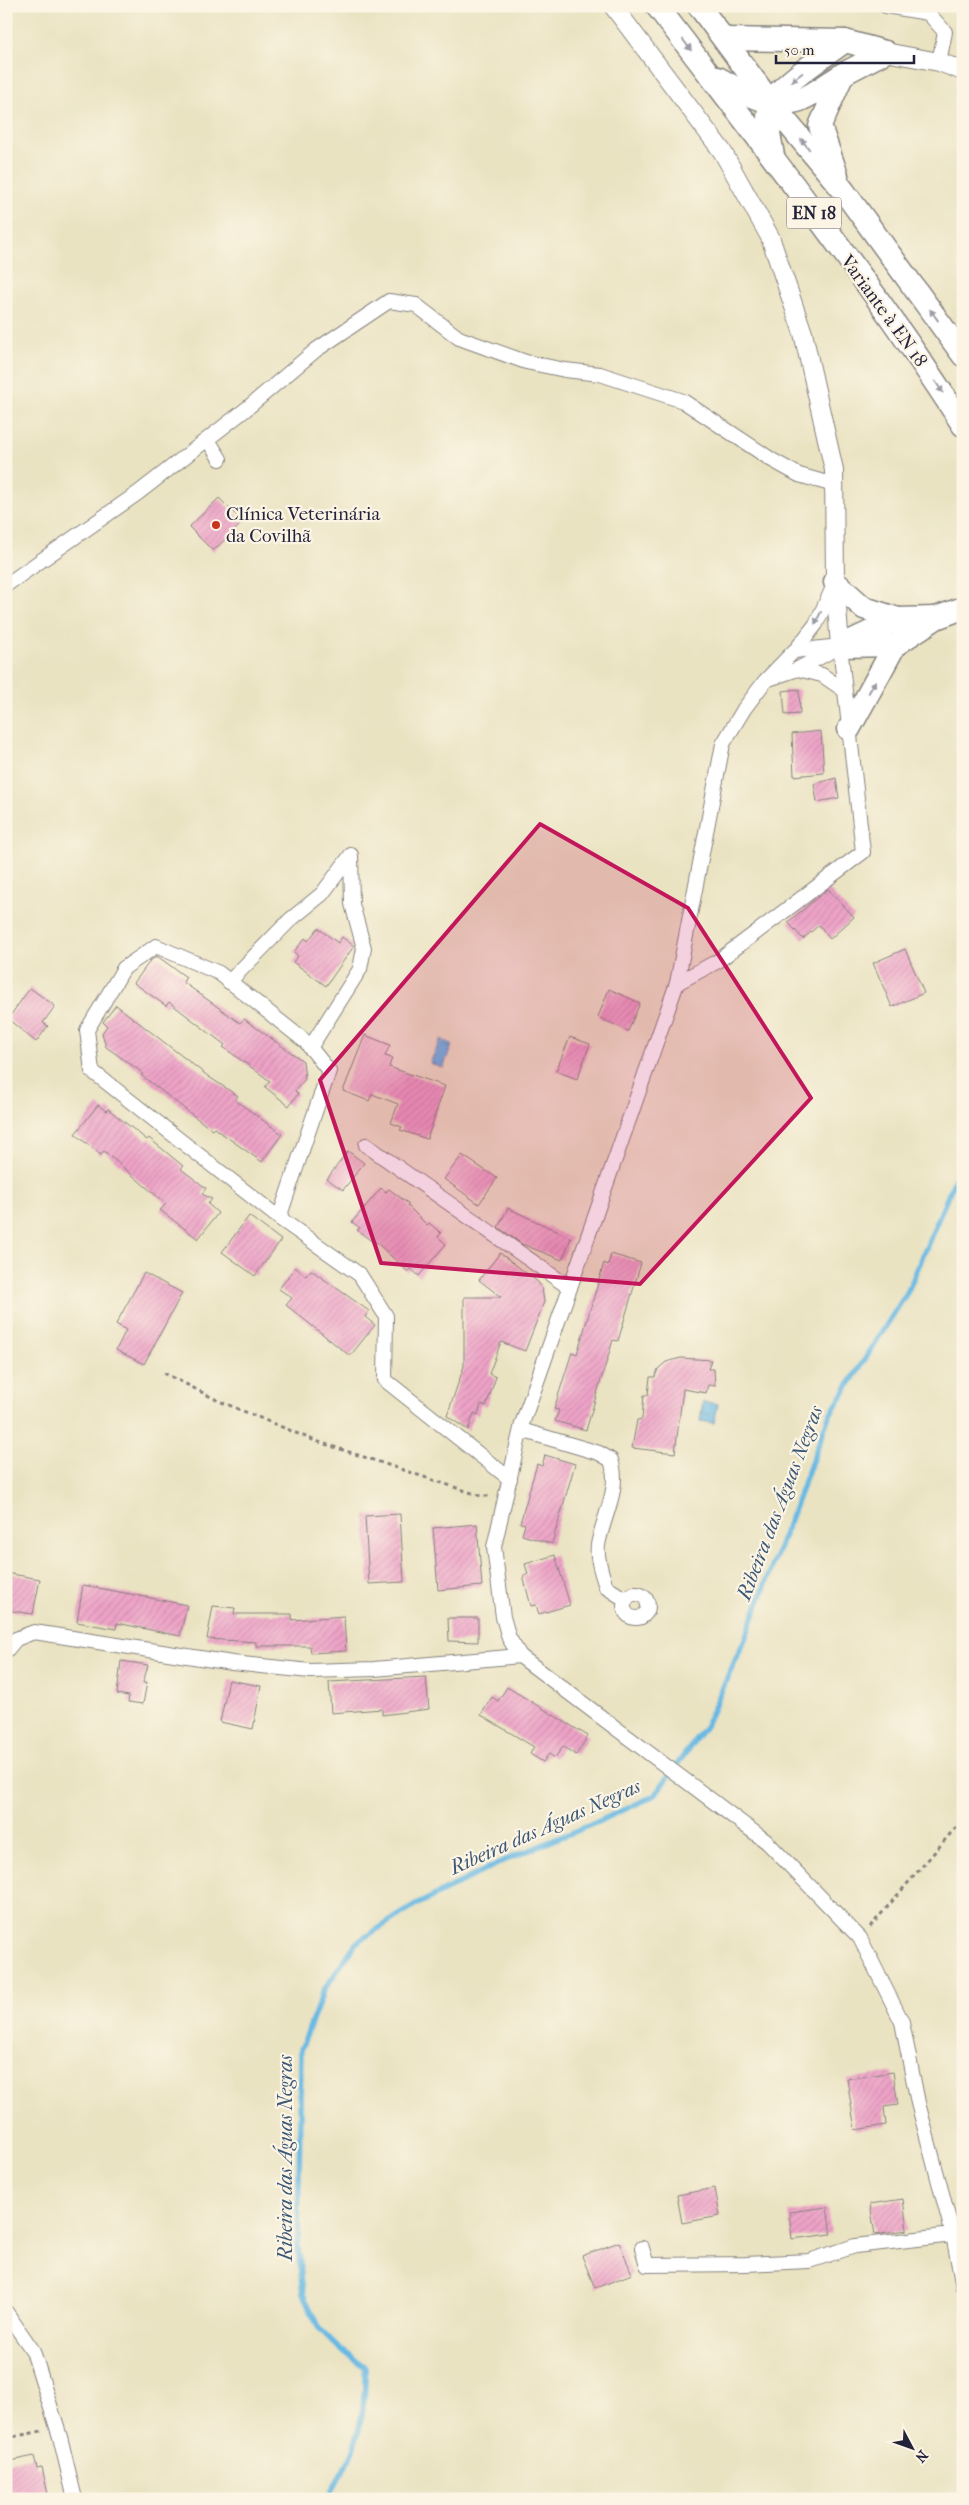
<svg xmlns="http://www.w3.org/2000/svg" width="969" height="2505" viewBox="0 0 969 2505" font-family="'IM FELL French Canon',serif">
<defs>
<pattern id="water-ripples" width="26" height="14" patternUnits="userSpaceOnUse" patternTransform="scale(1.25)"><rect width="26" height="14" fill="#68b9e3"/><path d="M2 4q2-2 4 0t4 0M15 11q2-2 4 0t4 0" fill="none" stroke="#5596b9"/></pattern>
<pattern id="building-hatch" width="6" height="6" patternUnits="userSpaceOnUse" patternTransform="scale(1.25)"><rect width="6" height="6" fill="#eea3c7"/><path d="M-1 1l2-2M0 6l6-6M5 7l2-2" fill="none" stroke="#cc8cac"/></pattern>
</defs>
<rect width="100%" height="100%" fill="#fcf5e5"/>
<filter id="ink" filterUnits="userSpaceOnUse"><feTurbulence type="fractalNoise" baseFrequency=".02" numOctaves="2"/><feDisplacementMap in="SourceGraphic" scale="10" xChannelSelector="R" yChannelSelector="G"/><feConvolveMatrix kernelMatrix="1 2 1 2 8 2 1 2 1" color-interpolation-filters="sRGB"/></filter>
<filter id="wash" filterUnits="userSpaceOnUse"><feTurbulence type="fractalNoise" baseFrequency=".0096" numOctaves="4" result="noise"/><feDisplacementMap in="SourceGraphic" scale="20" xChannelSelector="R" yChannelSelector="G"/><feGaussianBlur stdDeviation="1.12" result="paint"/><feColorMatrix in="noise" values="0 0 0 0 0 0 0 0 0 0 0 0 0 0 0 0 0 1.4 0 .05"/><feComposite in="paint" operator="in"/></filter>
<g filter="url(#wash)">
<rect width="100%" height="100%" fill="#eae3c2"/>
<g fill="url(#water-ripples)" stroke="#456e8f">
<polygon points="441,1039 452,1045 443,1068 430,1063"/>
<polygon points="703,1402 718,1404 714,1423 700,1421"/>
</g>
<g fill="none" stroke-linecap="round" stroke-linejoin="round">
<path stroke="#68b9e3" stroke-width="5.5" d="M328,2499c7,-18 21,-34 26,-52 8,-25 12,-54 11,-80l-26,-19 -21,-21 -15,-34 -5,-46 3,-198 23,-59 32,-47 56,-36 89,-45 94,-39 59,-27 52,-71 39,-86 84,-223 79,-125 55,-131"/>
</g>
<g id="blocks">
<g fill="url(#building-hatch)">
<polygon points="219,498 243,522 213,551 189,527"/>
<polygon points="799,689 800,714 785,715 783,691"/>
<polygon points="821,731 824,773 794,776 792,734"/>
<polygon points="836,778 839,798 817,802 814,784"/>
<polygon points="828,889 854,917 830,939 819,925 803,939 788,922"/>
<polygon points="318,928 338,943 342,937 354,946 326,986 293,962 298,956 294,952 305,938 308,941"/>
<polygon points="905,949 924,993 892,1007 873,963"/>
<polygon points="157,956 186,977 183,982 240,1023 244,1019 303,1061 305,1079 295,1091 298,1094 289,1106 265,1087 270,1081 223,1047 225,1045 169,1002 166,1006 134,983 150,961"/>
<polygon points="30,988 55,1006 43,1023 48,1026 36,1042 8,1019"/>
<polygon points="609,989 640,1003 628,1031 598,1017"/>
<polygon points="116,1005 209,1077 238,1096 235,1100 282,1134 262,1162 214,1128 212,1130 141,1075 143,1073 106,1047 102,1033 107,1026 103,1022"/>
<polygon points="365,1035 390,1045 385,1056 392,1058 389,1067 445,1086 427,1139 400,1130 402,1127 391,1123 398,1104 372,1094 369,1101 343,1091"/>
<polygon points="570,1037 590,1044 577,1079 556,1071"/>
<polygon points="98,1105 106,1111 108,1109 147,1140 149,1138 183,1166 181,1169 206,1188 202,1194 212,1199 208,1204 218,1213 198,1239 160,1210 166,1204 104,1151 101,1155 75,1134"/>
<polygon points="348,1151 364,1163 343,1190 327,1179"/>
<polygon points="462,1155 497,1178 479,1204 444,1179"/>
<polygon points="381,1188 386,1192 389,1189 409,1204 407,1205 427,1225 429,1223 441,1233 438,1237 446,1244 419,1276 411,1269 408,1272 375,1241 374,1243 357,1230 360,1228 352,1222"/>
<polygon points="508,1208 571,1238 562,1260 522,1244 498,1227"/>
<polygon points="249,1216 281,1240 255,1276 222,1252"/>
<polygon points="500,1253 538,1282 542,1288 544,1302 525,1351 501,1342 489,1374 496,1377 486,1406 481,1404 478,1415 474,1413 468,1430 447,1416 464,1366 464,1297 501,1297 479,1280"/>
<polygon points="611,1254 641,1263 618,1341 613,1340 586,1430 555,1421 559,1410 554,1409 572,1352 577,1354 604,1263 608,1265"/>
<polygon points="295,1267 306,1276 311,1270 369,1311 365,1317 375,1325 350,1356 286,1305 292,1298 279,1289"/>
<polygon points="144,1273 182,1293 144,1364 116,1350 126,1330 116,1324"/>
<polygon points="681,1358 711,1360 708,1369 714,1369 715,1386 708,1385 706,1393 683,1389 675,1453 632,1448 637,1420 642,1419 644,1395 648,1395 650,1377 655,1377 658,1369 666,1362"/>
<polygon points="545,1455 575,1464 552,1544 522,1535 525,1524 520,1523 537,1464 542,1466"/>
<polygon points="400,1514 404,1582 369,1584 365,1516"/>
<polygon points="477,1524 482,1586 438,1590 433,1528"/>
<polygon points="555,1555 570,1605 539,1614 536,1605 531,1606 523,1576 528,1574 525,1564"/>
<polygon points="6,1573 40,1579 33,1614 6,1610"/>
<polygon points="83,1585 187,1605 180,1636 117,1623 116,1629 77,1622"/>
<polygon points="213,1606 235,1608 234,1614 292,1614 292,1620 344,1616 346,1651 311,1653 310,1646 256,1646 256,1642 207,1639"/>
<polygon points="448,1618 478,1618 478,1642 449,1641"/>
<polygon points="121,1661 148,1665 143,1683 147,1682 143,1704 128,1702 129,1696 117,1694"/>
<polygon points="426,1677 429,1709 382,1715 382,1709 331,1713 329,1682"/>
<polygon points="229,1680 261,1686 253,1729 220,1722"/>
<polygon points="507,1687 588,1736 576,1755 563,1746 555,1758 549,1754 543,1762 530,1754 534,1747 481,1715 492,1697 498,1701"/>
<polygon points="893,2072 898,2105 884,2107 886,2125 855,2130 847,2079"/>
<polygon points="715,2188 720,2216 682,2223 677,2195"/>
<polygon points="903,2199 907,2230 875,2235 870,2204"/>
<polygon points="827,2207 831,2234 792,2239 789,2212"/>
<polygon points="619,2242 632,2274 595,2288 582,2256"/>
<polygon points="34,2456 37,2468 42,2467 49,2499 6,2499 6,2462"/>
</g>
</g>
</g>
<g filter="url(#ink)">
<use href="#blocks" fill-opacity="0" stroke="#86827e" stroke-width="1"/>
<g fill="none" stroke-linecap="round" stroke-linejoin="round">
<defs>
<g id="minor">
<polyline points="886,6 928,13 945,32 939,62"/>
<polyline points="208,440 220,459"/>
<polyline points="6,585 138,493 245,410 316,350 389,301 416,305 459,338 526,362 565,370 600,374 683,401 772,460 799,475 834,485"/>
<polyline points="840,646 794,651 765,681 744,709 723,744 677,983 522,1424 494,1547 503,1617 509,1638 520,1656 767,1842 860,1938 902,2022 918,2103 953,2235 963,2287"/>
<polyline points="795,651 816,624 835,583"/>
<polyline points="798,669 822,675 844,690"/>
<polyline points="769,679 798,669 833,650"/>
<polyline points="229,982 290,920 322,894 351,855 352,904 364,948 360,969 310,1048"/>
<polyline points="677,983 718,961 863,852 840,646"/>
<polyline points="366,1145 570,1288"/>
<polyline points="279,1218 329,1071 306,1042 219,973 156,946 124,968 87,1030 92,1071 279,1218 360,1275 386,1316 385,1380 510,1479"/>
<path d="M521,1430l78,23 12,7c10,29 -8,56 -13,85 -2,13 4,29 8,42l20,13"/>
<circle cx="636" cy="1606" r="12"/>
<polyline points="6,1651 16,1639 34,1632 232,1663 310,1671 374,1669 520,1656"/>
<polyline points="642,2248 647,2265 746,2264 809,2261 855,2246 953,2235"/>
<polyline points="6,2312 33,2351 60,2437 75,2499"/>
</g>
<g id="tertiary">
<polyline points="613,6 722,151 770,237 803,333 834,470 835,582 840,646"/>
<polyline points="885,52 939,62 963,71"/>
</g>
<g id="primary">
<path d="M657,6c105,138 213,274 306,419"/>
<polyline points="699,6 771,103 843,190 963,355"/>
<polyline points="724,39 845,41"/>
<path d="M718,78c24,14 53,32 82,22 15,-6 30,-18 43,-26"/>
<path d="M773,156c-2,-15 -9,-38 -2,-53 9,-19 57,-49 74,-62l40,11"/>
<polyline points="837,175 820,126 843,74 885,52"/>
<polyline points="835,582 864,608 898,619"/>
<polyline points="849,642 898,619 935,618"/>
<polyline points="840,646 895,645 936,618 963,608"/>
<polyline points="849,729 895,645"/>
</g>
</defs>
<use href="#minor" stroke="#86827e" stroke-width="16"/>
<use href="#tertiary" stroke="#86827e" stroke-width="20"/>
<use href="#primary" stroke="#86827e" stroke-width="25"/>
<g stroke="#86827e" stroke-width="3" stroke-dasharray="4 4" stroke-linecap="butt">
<polyline points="164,1373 219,1401 313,1440 481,1496 490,1496"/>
<polyline points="870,1927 963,1819"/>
<polyline points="6,2438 42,2431"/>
</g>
<use href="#minor" stroke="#fff" stroke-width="14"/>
<use href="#tertiary" stroke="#fff" stroke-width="18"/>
<use href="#primary" stroke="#fff" stroke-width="22"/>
</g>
<defs><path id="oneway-solid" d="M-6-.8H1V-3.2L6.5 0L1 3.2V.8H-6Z" transform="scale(1.25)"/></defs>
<g fill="#9c9ca7">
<use href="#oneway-solid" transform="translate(687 45) rotate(53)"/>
<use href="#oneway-solid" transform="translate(797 77) rotate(143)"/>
<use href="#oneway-solid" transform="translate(805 144) rotate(-129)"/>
<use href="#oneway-solid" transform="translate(934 315) rotate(-126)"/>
<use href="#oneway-solid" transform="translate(939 387) rotate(57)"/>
<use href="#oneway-solid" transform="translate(818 618) rotate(116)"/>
<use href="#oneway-solid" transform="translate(872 687) rotate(-61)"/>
</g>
</g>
<path fill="#c2185b" fill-opacity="0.2" stroke="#c2185b" stroke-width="4" stroke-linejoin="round" d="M540,824l148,84 123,190 -171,186 -259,-21 -61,-183z"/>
<circle fill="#c8321e" stroke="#fcf5e5" stroke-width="2" cx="216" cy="525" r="5"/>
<g text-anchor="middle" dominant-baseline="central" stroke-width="4.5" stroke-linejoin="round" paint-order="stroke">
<rect fill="#fcf5e5" stroke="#63616e" stroke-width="1" x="786.5" y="197.5" width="55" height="31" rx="4"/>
<g font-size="18" font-weight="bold" fill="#22223b">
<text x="814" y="213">EN 18</text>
</g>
<g font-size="19" fill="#22223b" stroke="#fcf5e5">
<text transform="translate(884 311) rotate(54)">Variante à EN 18</text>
</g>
<g font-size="19" fill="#22223b" stroke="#fcf5e5" text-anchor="start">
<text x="226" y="514">Clínica Veterinária<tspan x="226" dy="22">da Covilhã</tspan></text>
</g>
<g font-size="20" font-style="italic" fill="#3a5776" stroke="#fcf5e5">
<text transform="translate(780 1503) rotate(-69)">Ribeira das Águas Negras</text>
<text transform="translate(545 1827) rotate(-24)">Ribeira das Águas Negras</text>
<text transform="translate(285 2158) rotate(-90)">Ribeira das Águas Negras</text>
</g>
</g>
<rect width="969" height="2505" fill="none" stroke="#fcf5e5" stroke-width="25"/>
<g transform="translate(912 2448) rotate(131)" stroke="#fcf5e5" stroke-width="4" paint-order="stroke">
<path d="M0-4L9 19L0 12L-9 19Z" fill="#22223b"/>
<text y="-8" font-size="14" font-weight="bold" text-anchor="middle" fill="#22223b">N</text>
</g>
<path d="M776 55v8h138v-8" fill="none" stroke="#22223b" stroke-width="2.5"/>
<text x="784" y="55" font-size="15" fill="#22223b" stroke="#fcf5e5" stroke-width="4" paint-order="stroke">50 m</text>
</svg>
